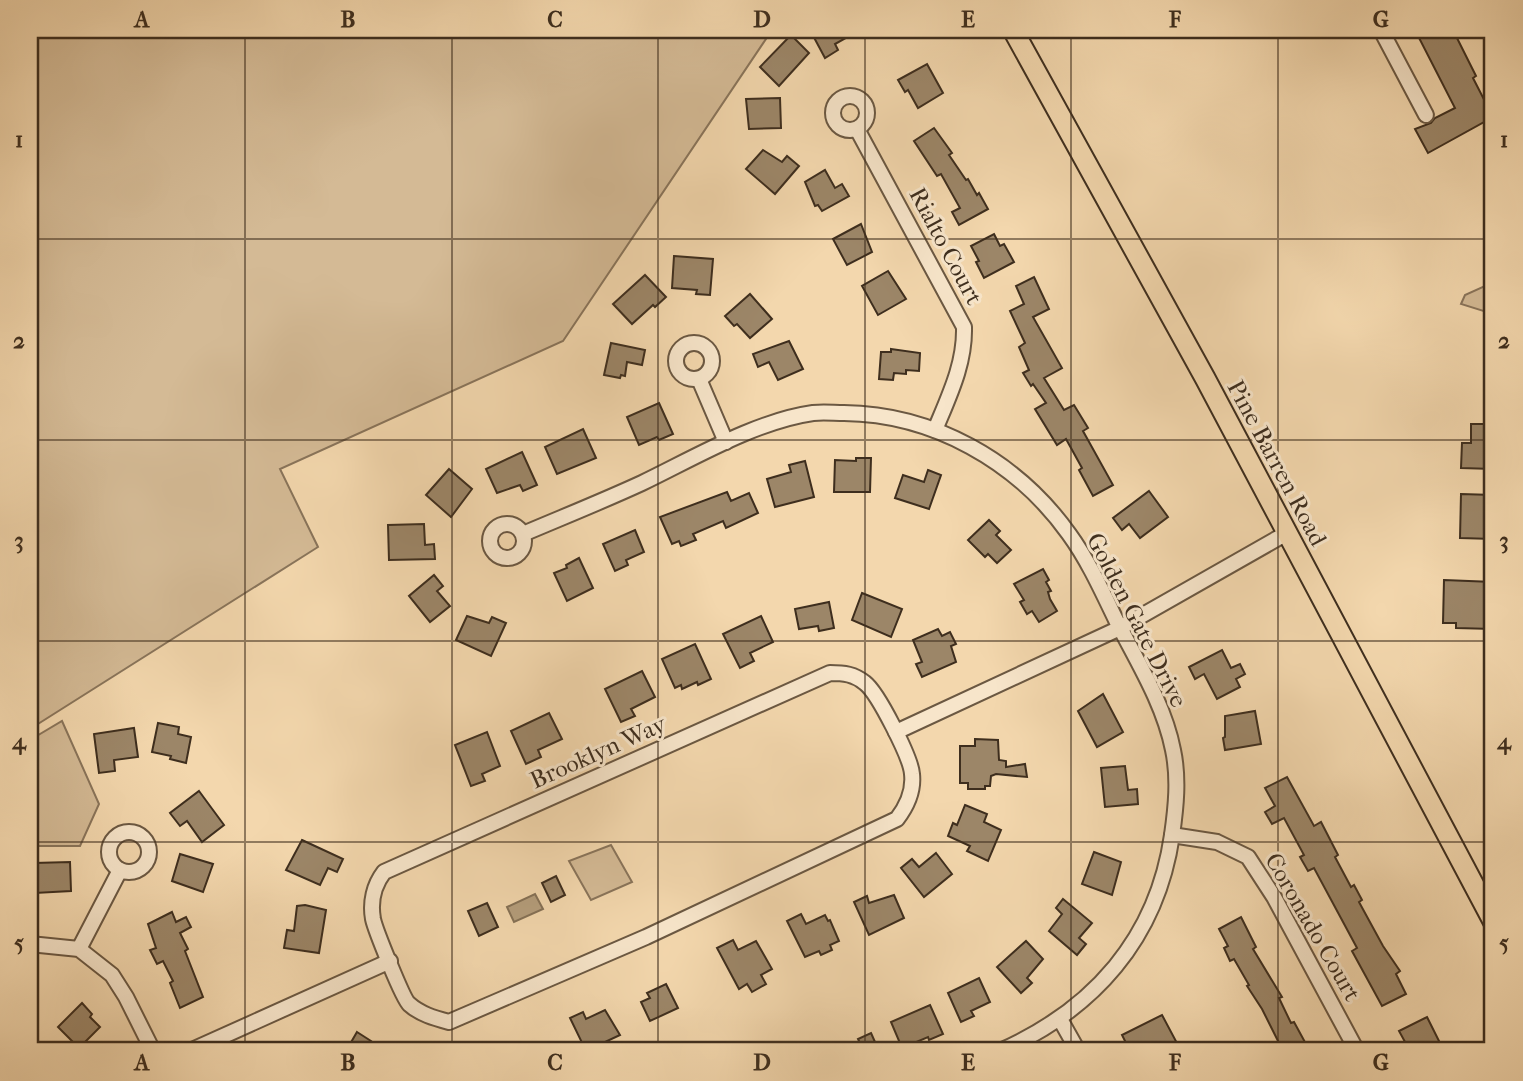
<svg xmlns="http://www.w3.org/2000/svg" width="1523" height="1081" viewBox="0 0 1523 1081" font-family="'IM FELL French Canon',serif">
<rect width="100%" height="100%" fill="#f3d7ad"/>
<filter id="stains"><feTurbulence type="fractalNoise" baseFrequency=".00286" numOctaves="4"/><feColorMatrix values="0 0 0 0 .2 0 0 0 0 .09 0 0 0 0 .02 0 0 0 .5 -.17"/></filter>
<radialGradient id="worn" r=".72"><stop offset=".6" stop-color="#630" stop-opacity="0"/><stop offset="1" stop-color="#630" stop-opacity=".3"/></radialGradient>
<g fill="#d4ba95" stroke="#89745a" stroke-width="2">
<polygon points="30,30 772,30 563,341 280,469 318,547 30,729"/>
<polygon points="1487,285 1493,288 1493,314 1461,304 1465,295"/>
<polygon points="62,721 99,804 80,846 30,846 30,740"/>
<polygon points="611,845 632,882 591,900 569,861"/>
</g>
<polygon fill="#b59e7c" stroke="#857156" stroke-width="2" points="535,894 543,909 514,922 507,907"/>
<g fill="#9c8668" stroke="#3e2e1e" stroke-width="2">
<polygon points="810,30 841,30 846,38 835,44 838,50 825,58"/>
<polygon points="1415,30 1453,30 1476,76 1473,78 1493,117 1428,153 1415,129 1431,123 1435,118 1455,108"/>
<polygon points="791,35 809,53 779,86 760,67"/>
<polygon points="927,64 943,93 918,108 908,90 905,92 898,80"/>
<polygon points="780,98 781,128 749,129 746,99"/>
<polygon points="934,128 952,153 949,155 966,180 968,179 977,195 979,193 988,209 959,225 952,212 960,208 941,174 937,176 914,141"/>
<polygon points="763,150 782,162 787,156 799,166 775,194 746,169"/>
<polygon points="825,170 835,188 842,184 849,196 822,211 818,205 815,206 805,182"/>
<polygon points="861,224 872,252 847,265 833,239"/>
<polygon points="994,234 1000,246 1004,244 1014,262 984,278 976,262 979,261 971,246"/>
<polygon points="674,256 713,259 710,295 696,294 697,290 672,288"/>
<polygon points="888,271 906,299 878,315 862,286"/>
<polygon points="645,275 666,297 655,307 653,305 632,324 613,304"/>
<polygon points="1034,277 1049,309 1033,317 1062,368 1044,378 1064,410 1074,405 1088,428 1083,431 1113,485 1093,496 1079,470 1082,468 1066,439 1057,445 1035,409 1046,403 1033,384 1031,386 1023,373 1029,370 1019,347 1025,343 1010,311 1024,304 1016,286"/>
<polygon points="750,294 772,319 750,338 737,324 734,326 725,316"/>
<polygon points="789,341 803,369 778,380 769,362 758,367 753,354"/>
<polygon points="611,343 645,350 642,365 627,362 625,376 621,375 620,378 604,375"/>
<polygon points="891,349 920,353 919,371 906,370 906,374 894,373 893,380 879,379 881,352 891,352"/>
<polygon points="659,403 673,434 659,440 657,437 639,445 627,417"/>
<polygon points="1471,424 1493,424 1493,469 1461,468 1462,443 1471,443"/>
<polygon points="583,429 596,458 557,474 545,447"/>
<polygon points="522,452 537,485 523,491 520,485 497,493 486,469"/>
<polygon points="856,458 871,458 870,492 834,492 835,460 856,461"/>
<polygon points="805,461 814,497 775,507 767,479 791,472 789,465"/>
<polygon points="449,469 472,489 451,517 426,495"/>
<polygon points="928,470 941,475 929,509 895,498 903,475 924,482"/>
<polygon points="1149,491 1168,517 1140,538 1129,524 1122,530 1113,518"/>
<polygon points="727,492 731,501 749,493 758,513 726,528 723,521 693,534 696,540 681,546 679,541 672,544 660,517"/>
<polygon points="1461,494 1493,495 1493,539 1460,538"/>
<polygon points="989,520 1000,531 996,535 1011,550 997,563 988,554 985,557 968,540"/>
<polygon points="424,524 425,545 434,544 435,559 389,560 388,525"/>
<polygon points="635,530 644,552 626,560 628,565 615,571 603,544"/>
<polygon points="579,558 593,588 567,601 554,573 567,568 566,565"/>
<polygon points="1043,569 1049,580 1046,582 1051,591 1048,592 1050,599 1057,611 1039,622 1032,611 1027,614 1020,602 1024,600 1014,584"/>
<polygon points="434,575 443,586 437,591 450,606 430,622 409,596"/>
<polygon points="1444,580 1493,582 1493,629 1456,628 1456,623 1443,623"/>
<polygon points="862,593 902,609 891,637 852,620"/>
<polygon points="829,602 834,628 819,631 818,626 799,629 795,609"/>
<polygon points="467,616 489,623 492,617 506,623 491,656 456,640"/>
<polygon points="761,616 773,642 750,653 754,661 740,668 723,634"/>
<polygon points="938,629 942,636 950,632 956,644 951,646 956,662 922,677 916,664 922,662 913,640"/>
<polygon points="695,644 711,679 698,685 697,682 682,689 681,685 675,688 662,659"/>
<polygon points="1222,650 1231,668 1240,664 1245,674 1236,679 1240,687 1217,699 1204,674 1195,679 1189,667"/>
<polygon points="642,671 655,697 631,709 635,716 621,722 605,689"/>
<polygon points="1103,694 1123,732 1097,747 1078,711"/>
<polygon points="1255,711 1261,744 1225,750 1223,738 1225,737 1225,716"/>
<polygon points="549,713 562,739 538,750 541,757 526,764 511,731"/>
<polygon points="158,723 179,727 178,734 191,737 186,763 170,759 171,756 152,752"/>
<polygon points="134,728 138,757 114,760 115,771 99,773 94,734"/>
<polygon points="487,732 500,766 482,774 485,781 471,786 455,745"/>
<polygon points="975,739 998,740 999,760 1006,761 1006,767 1025,764 1027,777 996,774 991,776 990,786 985,786 985,789 968,789 968,783 960,783 960,746 975,746"/>
<polygon points="1125,766 1128,790 1137,789 1138,804 1105,807 1101,768"/>
<polygon points="1287,777 1314,826 1321,822 1338,855 1335,857 1351,887 1354,885 1362,900 1359,902 1383,946 1400,971 1396,974 1406,994 1382,1006 1352,951 1357,948 1314,868 1308,871 1300,857 1304,855 1284,818 1272,824 1265,812 1275,806 1265,788"/>
<polygon points="199,791 224,825 202,842 187,821 180,826 170,813"/>
<polygon points="965,805 987,814 984,822 1001,830 988,861 967,851 970,846 948,836 953,823 957,825"/>
<polygon points="302,840 343,859 337,872 328,868 320,885 286,870"/>
<polygon points="1094,852 1121,862 1112,895 1082,884"/>
<polygon points="936,853 952,874 924,897 901,868 912,859 919,867"/>
<polygon points="180,854 213,864 203,892 172,881"/>
<polygon points="70,862 71,891 35,893 34,863"/>
<polygon points="556,876 565,895 551,902 542,883"/>
<polygon points="894,895 904,918 869,935 854,902 867,896 869,903"/>
<polygon points="1063,899 1092,923 1079,938 1086,944 1077,955 1049,931 1062,914 1056,908"/>
<polygon points="487,903 498,927 479,936 468,911"/>
<polygon points="305,905 326,910 319,953 284,948 287,930 294,931 297,906"/>
<polygon points="172,912 176,922 186,917 191,927 180,933 188,949 185,951 203,997 180,1008 170,983 173,981 163,961 157,964 150,950 156,948 148,924"/>
<polygon points="801,914 806,924 825,915 828,921 830,920 839,941 830,945 832,950 821,955 819,951 805,957 787,921"/>
<polygon points="1241,917 1256,947 1253,949 1282,997 1279,998 1291,1023 1294,1022 1306,1044 1299,1047 1301,1051 1283,1051 1262,1009 1247,986 1249,985 1234,959 1230,961 1224,948 1228,946 1219,929"/>
<polygon points="733,940 738,950 756,941 772,969 761,975 766,984 752,992 747,984 739,989 717,948"/>
<polygon points="1026,941 1043,959 1027,978 1032,983 1021,993 997,967"/>
<polygon points="979,978 990,1002 971,1011 974,1016 961,1022 948,993"/>
<polygon points="666,984 678,1008 650,1021 641,1002 650,998 647,993"/>
<polygon points="82,1003 92,1014 90,1017 100,1027 79,1048 58,1027"/>
<polygon points="930,1005 943,1034 929,1040 928,1037 902,1048 891,1022"/>
<polygon points="605,1010 620,1035 586,1051 570,1018 583,1012 586,1019"/>
<polygon points="1162,1015 1178,1045 1166,1051 1130,1051 1122,1035"/>
<polygon points="1427,1017 1442,1047 1433,1051 1410,1051 1399,1031"/>
<polygon points="357,1032 371,1041 365,1051 346,1051"/>
<polygon points="871,1033 879,1051 841,1051 860,1043 858,1039"/>
</g>
<g fill="none" stroke-linecap="round" stroke-linejoin="round">
<defs>
<g id="minor">
<polyline points="1381,30 1426,115"/>
<circle cx="850" cy="113" r="17"/>
<path d="M857,129l107,198c1,37 -15,69 -29,103"/>
<circle cx="694" cy="361" r="18"/>
<polyline points="699,379 726,442"/>
<circle cx="507" cy="541" r="17"/>
<path d="M523,534c40,-17 80,-33 119,-51 52,-25 114,-62 171,-70 10,-1 21,0 31,0 89,1 173,48 225,121 19,26 33,57 47,86 21,41 48,84 57,130 6,28 3,57 -1,85 -15,104 -79,175 -172,216"/>
<path d="M830,673c14,0 24,1 35,10 13,10 46,75 47,91 2,18 -5,32 -15,45l-251,118 -197,85c-15,-4 -29,-8 -40,-18 -6,-5 -34,-75 -36,-85 -3,-17 1,-34 11,-47z"/>
<polyline points="896,732 1120,628 1287,533"/>
<circle cx="129" cy="852" r="20"/>
<polyline points="1172,835 1217,842 1248,857 1274,897 1357,1051"/>
<polyline points="30,944 79,949 112,975 126,997 153,1051"/>
<polyline points="79,949 120,870"/>
<polyline points="1060,1019 1078,1051"/>
<polyline points="190,1051 390,961"/>
</g>
<polyline id="major" points="1013,30 1205,378 1493,921"/>
</defs>
<use href="#minor" stroke="#6b5842" stroke-width="18"/>
<use href="#major" stroke="#3e2e1e" stroke-width="23"/>
<use href="#minor" stroke="#f7e5ca" stroke-width="14"/>
<use href="#major" stroke="#f3d7ad" stroke-width="19"/>
</g>
<path fill="none" stroke="#3e2e1e" stroke-width="2" stroke-opacity="0.55" d="M245,30v1021M452,30v1021M658,30v1021M865,30v1021M1071,30v1021M1278,30v1021M30,239h1463M30,440h1463M30,641h1463M30,842h1463"/>
<g text-anchor="middle" dominant-baseline="central" stroke-width="6" stroke-linejoin="round" paint-order="stroke">
<g font-size="24" fill="#3e2e1e" stroke="#f7e5ca">
<text transform="translate(946 246) rotate(62)">Rialto Court</text>
<text transform="translate(1277 463) rotate(62)">Pine Barren Road</text>
<text transform="translate(1137 620) rotate(63)">Golden Gate Drive</text>
<text transform="translate(598 752) rotate(-24)">Brooklyn Way</text>
<text transform="translate(1313 927) rotate(60)">Coronado Court</text>
</g>
</g>
<rect width="1523" height="1081" fill="none" stroke="#f3d7ad" stroke-width="77"/>
<rect x="38" y="38" width="1446" height="1004" fill="none" stroke="#3e2e1e" stroke-width="2.5"/>
<g font-size="23" text-anchor="middle" font-weight="bold" fill="#3e2e1e">
<text x="142" y="27">A</text>
<text x="348" y="27">B</text>
<text x="555" y="27">C</text>
<text x="762" y="27">D</text>
<text x="968" y="27">E</text>
<text x="1175" y="27">F</text>
<text x="1381" y="27">G</text>
<text x="19" y="147">1</text>
<text x="1504" y="147">1</text>
<text x="19" y="348">2</text>
<text x="1504" y="348">2</text>
<text x="19" y="548">3</text>
<text x="1504" y="548">3</text>
<text x="19" y="749">4</text>
<text x="1504" y="749">4</text>
<text x="19" y="950">5</text>
<text x="1504" y="950">5</text>
<text x="142" y="1070">A</text>
<text x="348" y="1070">B</text>
<text x="555" y="1070">C</text>
<text x="762" y="1070">D</text>
<text x="968" y="1070">E</text>
<text x="1175" y="1070">F</text>
<text x="1381" y="1070">G</text>
</g>
<rect width="100%" height="100%" filter="url(#stains)"/>
<rect width="100%" height="100%" fill="url(#worn)"/>
</svg>
